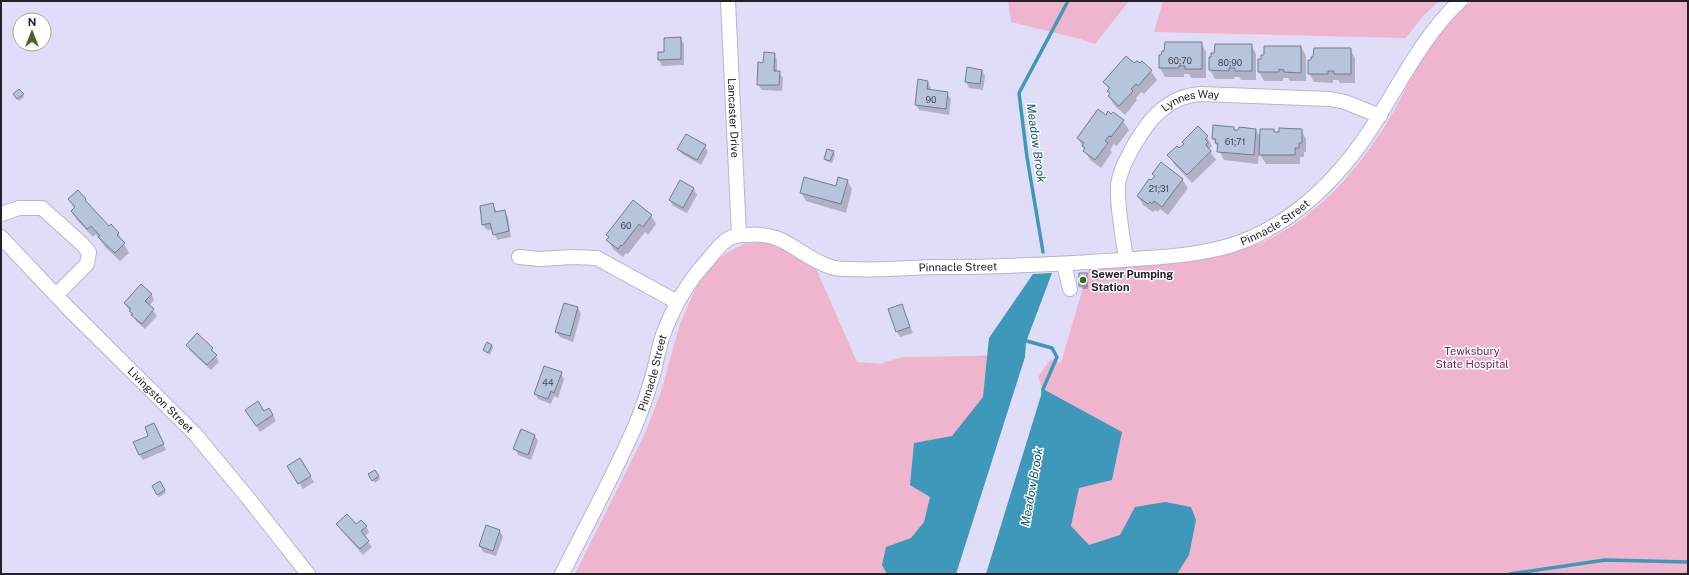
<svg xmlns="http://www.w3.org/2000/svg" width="1689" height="575" viewBox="0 0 1689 575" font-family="'Public Sans',sans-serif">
<rect width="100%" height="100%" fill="#dfddf7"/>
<g fill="#efb4ce">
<polygon points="1008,1 1129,1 1095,44 1080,39 1011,22"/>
<polygon points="1163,1 1439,1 1424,15 1406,38 1154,32"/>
<path d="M1472,1h216v573h-702l57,-184 -5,-13 13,-18 10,4 29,-99 152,-15c66,-18 118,-80 152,-138 9,-15 15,-33 24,-49 15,-22 33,-44 54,-61z"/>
<polygon points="762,242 777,246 814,264 857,362 883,364 884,362 905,357 976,356 1006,354 956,574 575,574 644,436 661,392 680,324 697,285 714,263 728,252 744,244"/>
</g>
<g fill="#3d98b9">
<polygon points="1052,273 1026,342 1025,357 956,574 887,574 882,565 886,547 911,538 924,522 930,497 910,485 914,443 952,436 983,397 989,338 1033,274"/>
<polygon points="1043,389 1122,432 1112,480 1079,488 1071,526 1089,545 1120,535 1135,507 1165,502 1191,507 1196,520 1189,555 1177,574 986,574"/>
</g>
<g fill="#0003">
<polygon points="680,38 684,44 684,65 662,66 659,60"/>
<polygon points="1201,43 1206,52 1206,78 1191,78 1189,74 1184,74 1184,77 1165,77 1160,68"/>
<polygon points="1251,45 1256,54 1256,80 1241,80 1239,77 1234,77 1234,79 1215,79 1210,70 1210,58"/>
<polygon points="1301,47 1306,56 1306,81 1290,81 1288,78 1283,78 1283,81 1264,81 1259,72 1262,60"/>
<polygon points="1350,49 1355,58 1355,83 1340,83 1338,80 1333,80 1333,83 1314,82 1309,73"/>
<polygon points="774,54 777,60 777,72 779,72 783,78 782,91 762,90 758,84 764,64"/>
<polygon points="1142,63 1151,71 1157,80 1144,94 1141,92 1136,98 1137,100 1125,115 1114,105 1109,96 1110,95 1109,90 1105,82 1134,65 1140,65"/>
<polygon points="982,70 985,76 983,90 969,88 966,82"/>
<polygon points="928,82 931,88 931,91 947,93 951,99 949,115 919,110 916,105"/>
<polygon points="23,95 24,97 19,101 15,97"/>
<polygon points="1106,116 1123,121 1129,130 1117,146 1114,144 1110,150 1112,152 1101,168 1090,160 1078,138"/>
<polygon points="1233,128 1235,131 1256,130 1261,139 1273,130 1275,133 1301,130 1306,139 1306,152 1304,152 1304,157 1300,157 1300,164 1266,164 1259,153 1258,164 1224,160 1213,138"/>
<polygon points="1207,137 1212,146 1210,148 1212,152 1211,153 1216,160 1192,183 1174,164 1169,155"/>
<polygon points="705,146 708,152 701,165 682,154 678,149"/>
<polygon points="833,152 835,155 832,163 826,161 825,159"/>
<polygon points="1154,174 1182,179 1188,188 1168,215 1160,209 1158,212 1155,210 1153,212 1143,205 1138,196 1155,177"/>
<polygon points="847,180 852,189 846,213 806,201 801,192 836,187"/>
<polygon points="680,181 694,189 697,195 687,213 673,206 670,200"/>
<polygon points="69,199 85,199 89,206 109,227 118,233 129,253 120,261 105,247 96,234 93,237 77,220 72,212 74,208"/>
<polygon points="493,205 497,212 504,211 508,217 511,237 497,240 493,229 487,230 483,225 482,207"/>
<polygon points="651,215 656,224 648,235 645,232 628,254 626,253 623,257 613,249 608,240 609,238 608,235"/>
<polygon points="1080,274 1086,274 1087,276 1088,289 1082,289 1080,286"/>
<polygon points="151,294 154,300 149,306 157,316 145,329 136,321 125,304"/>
<polygon points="565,304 578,308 581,314 573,342 560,337 556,332"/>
<polygon points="902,306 913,333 900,337 897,332"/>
<polygon points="197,335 212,349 219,362 211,370 190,351 187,345"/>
<polygon points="492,345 493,348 490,355 484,350"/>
<polygon points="561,373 564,379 558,398 554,396 551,404 538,399 535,393"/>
<polygon points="264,412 273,415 276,421 260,432 249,416"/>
<polygon points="154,424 166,450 143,460 139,454"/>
<polygon points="535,436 538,441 531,460 518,455 515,449"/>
<polygon points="375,471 380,479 375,483 371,477"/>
<polygon points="292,472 310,476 314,482 303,489"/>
<polygon points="160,482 166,493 159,497 153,486"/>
<polygon points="337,524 366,526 369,532 364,537 372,547 363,555 341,530"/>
<polygon points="500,531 503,537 496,556 483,552 480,546"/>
</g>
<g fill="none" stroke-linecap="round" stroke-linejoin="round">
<g stroke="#3d98b9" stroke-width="3.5">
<polyline points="1043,252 1027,157 1019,93 1068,1"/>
<polyline points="1023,340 1052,348 1057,357 1043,389 1043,393"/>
<polyline points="1510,574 1605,560 1688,562"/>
</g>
</g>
<g fill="#b6c5db" stroke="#707e92">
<polygon points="681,37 681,59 658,60 658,52 664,52 664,38"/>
<polygon points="1165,42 1202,42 1202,69 1185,69 1185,66 1179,66 1179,68 1159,68 1159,55 1161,55 1162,51 1164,51"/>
<polygon points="1215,44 1252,44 1252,71 1235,71 1235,68 1229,68 1229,71 1209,70 1209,57 1211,57 1211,53 1214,53"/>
<polygon points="1264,46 1301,46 1301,73 1284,72 1284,70 1279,69 1279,72 1258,72 1258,59 1261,59 1261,55 1264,55"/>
<polygon points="1314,48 1351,48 1351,74 1334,74 1334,71 1328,71 1328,74 1308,74 1308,60 1311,60 1311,57 1313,57"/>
<polygon points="764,52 775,53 774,71 780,71 779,85 757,85 758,62 763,63"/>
<polygon points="1126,56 1134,63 1137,61 1140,63 1142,61 1152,70 1138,86 1136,84 1131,89 1133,91 1119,106 1108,96 1110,93 1107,91 1110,88 1103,82"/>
<polygon points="967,67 982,70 980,84 965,82"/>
<polygon points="918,79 928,81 927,89 948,92 946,109 915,105"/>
<polygon points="19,89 24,94 17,99 13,94"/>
<polygon points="1098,109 1106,115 1108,111 1111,114 1113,112 1124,120 1111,137 1109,136 1105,141 1108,143 1095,160 1083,151 1085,148 1082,146 1084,143 1077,138"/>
<polygon points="1213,125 1234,127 1234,130 1238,130 1239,127 1256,129 1254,155 1217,152 1218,143 1215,143 1216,139 1212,139"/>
<polygon points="1198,126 1208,136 1205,139 1208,142 1206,145 1211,151 1187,175 1167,155 1177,146 1179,148 1184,144 1182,142"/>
<polygon points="1279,128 1302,129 1302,143 1299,143 1299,148 1295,148 1295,155 1259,155 1260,129 1274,129 1274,132 1279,132"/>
<polygon points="686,134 706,145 697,160 677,149"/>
<polygon points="827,149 834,151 830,161 824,159"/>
<polygon points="1161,162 1183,179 1162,207 1154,201 1152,204 1150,202 1148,204 1137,196 1149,179 1151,180 1155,176 1152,174"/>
<polygon points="804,177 836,186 838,177 848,180 841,204 800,193"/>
<polygon points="680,180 694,188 683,208 669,200"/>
<polygon points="78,190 86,199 85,200 109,226 111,224 119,233 117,235 125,243 115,253 98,237 100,236 91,226 87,229 71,211 75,207 68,199"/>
<polygon points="633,200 652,215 643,227 639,224 622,246 621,245 618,249 606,240 609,237 606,235"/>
<polygon points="493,203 495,212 505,210 509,231 493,235 490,223 482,225 480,206"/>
<rect x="1079" y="273" width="8" height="13"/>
<polygon points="141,284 152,294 145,301 154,309 142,324 131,315 133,314 129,311 131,309 124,303"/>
<polygon points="564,303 578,307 570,336 555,332"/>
<polygon points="902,304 910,327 896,332 888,309"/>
<polygon points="197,333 213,348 211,350 217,355 207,365 186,345"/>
<polygon points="487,342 492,345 488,353 483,350"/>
<polygon points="544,366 562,372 554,393 551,391 548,399 534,394"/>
<polygon points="258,401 264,411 269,408 273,415 256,426 245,410"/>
<polygon points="154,423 164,444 139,455 133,442 148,436 145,427"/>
<polygon points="521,429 535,435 528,455 513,449"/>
<polygon points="300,458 311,476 298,484 287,466"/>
<polygon points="375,470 379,476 372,481 368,474"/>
<polygon points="160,481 165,490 157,495 152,486"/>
<polygon points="347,514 356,524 361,520 367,526 361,531 369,541 360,549 336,524"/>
<polygon points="486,525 500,530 493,551 479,546"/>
</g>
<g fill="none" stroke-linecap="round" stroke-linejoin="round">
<defs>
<g id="minor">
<path id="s1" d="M728,1l11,234"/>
<polyline points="1,214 19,208 42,208 81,243 89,252 87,264 56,295"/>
<path id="s2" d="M1,237l67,71 127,126 53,64 60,76"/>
<polyline points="519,257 541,259 572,257 597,258 677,302"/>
<path id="s3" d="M1126,259c-3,-23 -9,-49 -8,-73 2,-22 28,-65 46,-78 11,-9 23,-13 37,-14l129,5 15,3 35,14"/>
<polyline points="1064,264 1070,289"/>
<path id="s4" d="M562,574c25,-50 52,-99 74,-150 7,-17 13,-35 18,-53 3,-12 5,-25 9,-36 10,-28 24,-52 44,-74 6,-7 13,-17 21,-22 5,-3 13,-4 18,-4 42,-4 50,21 85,32 6,2 12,2 18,2 31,2 62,-2 93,-2 60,0 120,-3 180,-7 36,-3 75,-4 110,-15 41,-13 78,-41 106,-73 48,-52 70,-122 122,-171"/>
</g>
</defs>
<use href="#minor" stroke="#b7b5ce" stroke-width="16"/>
<use href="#minor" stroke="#fff" stroke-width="14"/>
</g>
<circle fill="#456821" stroke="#fff" stroke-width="1.5" cx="1083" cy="280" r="4"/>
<g text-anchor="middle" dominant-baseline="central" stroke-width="3" stroke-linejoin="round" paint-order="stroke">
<g font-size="9" fill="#474a56">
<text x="1180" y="60">60;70</text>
<text x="1230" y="62">80;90</text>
<text x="931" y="99">90</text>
<text x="1235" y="141">61;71</text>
<text x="1159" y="188">21;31</text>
<text x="626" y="225">60</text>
<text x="548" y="382">44</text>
</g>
<g font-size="11" fill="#22212a" stroke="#fff">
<text stroke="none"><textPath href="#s3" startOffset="194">Lynnes Way</textPath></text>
<text stroke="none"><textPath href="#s1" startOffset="117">Lancaster Drive</textPath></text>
<text stroke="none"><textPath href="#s4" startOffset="940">Pinnacle Street</textPath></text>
<text stroke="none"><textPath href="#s4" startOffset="616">Pinnacle Street</textPath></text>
<text stroke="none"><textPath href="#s4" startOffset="221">Pinnacle Street</textPath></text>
<text stroke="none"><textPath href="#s2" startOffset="228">Livingston Street</textPath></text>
</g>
<g font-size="11" font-weight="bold" fill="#22212a" stroke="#fff" text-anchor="start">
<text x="1091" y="274">Sewer Pumping<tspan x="1091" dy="13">Station</tspan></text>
</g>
<g font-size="11" fill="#731e4d" stroke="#fff">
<text x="1472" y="351">Tewksbury<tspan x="1472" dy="13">State Hospital</tspan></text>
</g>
<g font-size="12" font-style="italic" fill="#0d576f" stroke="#fff">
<text transform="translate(1036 143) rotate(82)">Meadow Brook</text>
<text transform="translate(1032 487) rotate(-80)">Meadow Brook</text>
</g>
</g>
<rect width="1689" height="575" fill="none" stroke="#22212a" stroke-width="4"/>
<g transform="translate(32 32)"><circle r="19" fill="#ffffff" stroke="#a7a6aa"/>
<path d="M0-3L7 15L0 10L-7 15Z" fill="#456821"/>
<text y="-6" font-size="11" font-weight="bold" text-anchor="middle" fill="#22212a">N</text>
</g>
</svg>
